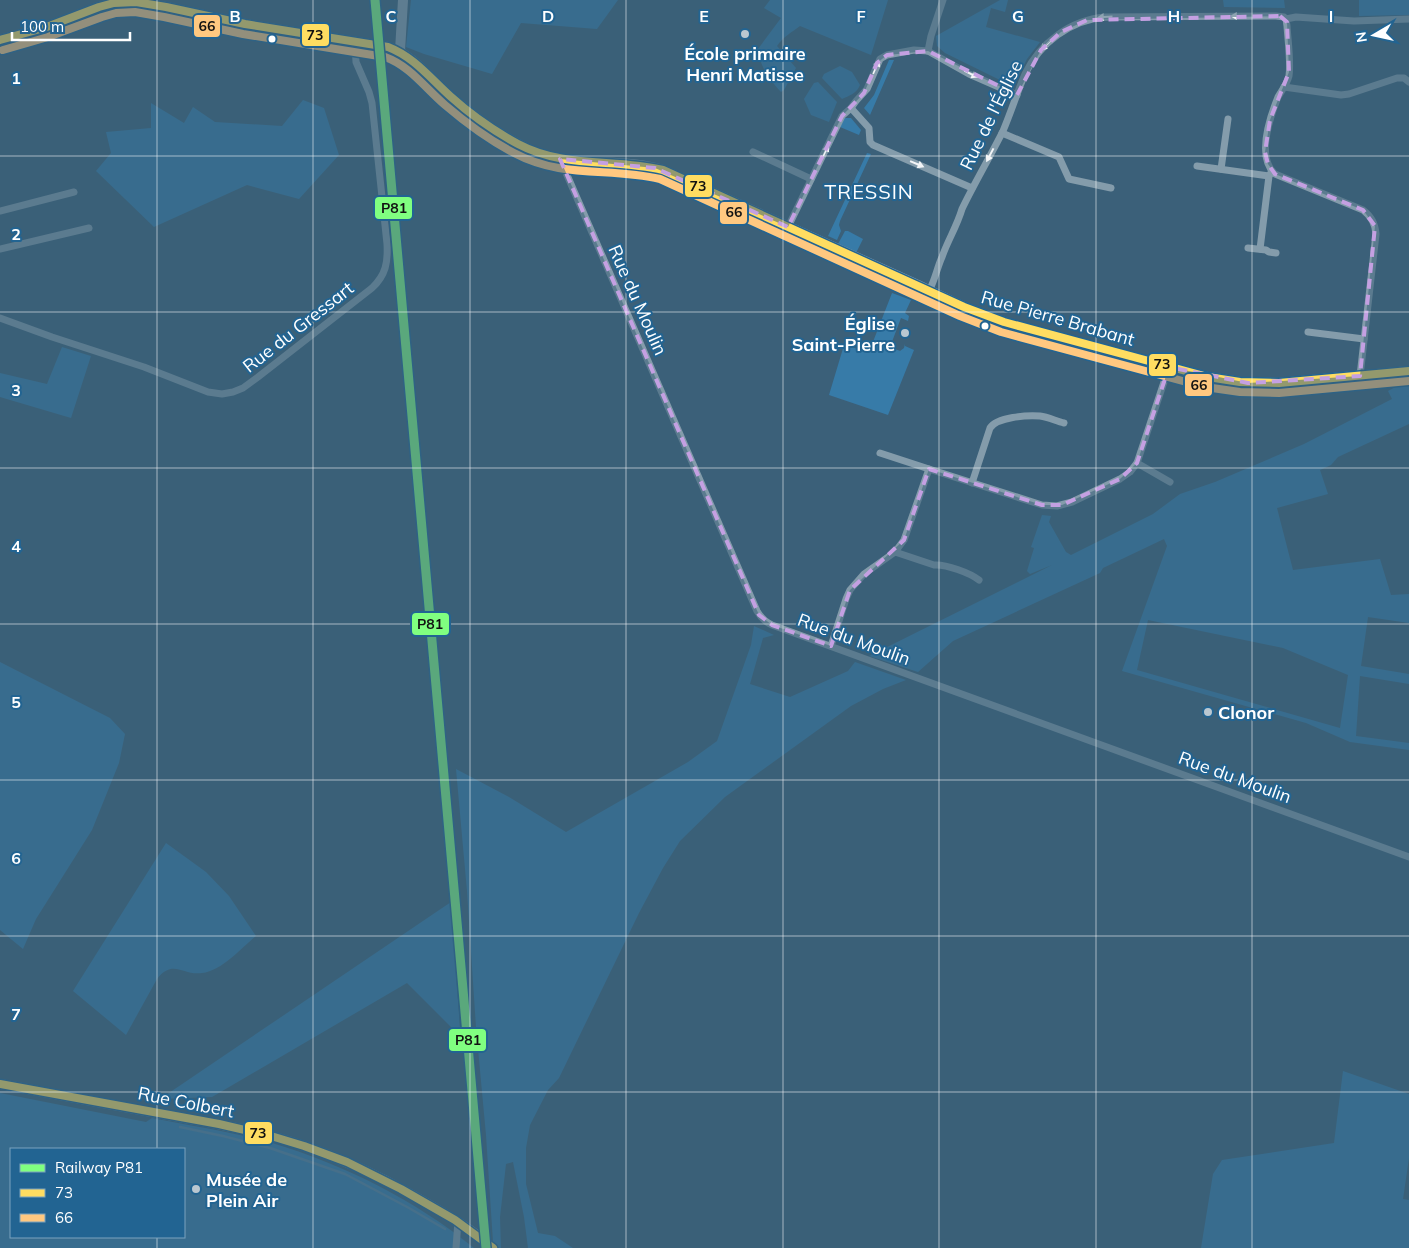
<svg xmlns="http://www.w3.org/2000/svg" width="1409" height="1248" viewBox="0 0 1409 1248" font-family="Mulish,sans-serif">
<rect width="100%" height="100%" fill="#3b6079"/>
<g fill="#377ba8" fill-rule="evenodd">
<polygon points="411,0 618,0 597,29 521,23 492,74 424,54 406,47"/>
<path d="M770,0h118l-17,55 -71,-29c-8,6 -17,11 -23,20l19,22 -12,22 -3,2c-12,-13 -21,-25 -23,-43l23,-31 -17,-10z"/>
<polygon points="1000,0 1008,0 1005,12 991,8 986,27 1040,42 1027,59 1016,81 1012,84 1008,84 945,53 937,46 936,36"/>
<polygon points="1223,0 1284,0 1285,8 1224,7"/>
<polygon points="1359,0 1409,0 1409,15 1359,16"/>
<polygon points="889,60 894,60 870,115 864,108 874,95"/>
<path d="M840,66l12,6 8,13c-3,8 -11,11 -18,14l-20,-21 2,-4z"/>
<polygon points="818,82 837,102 829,122 811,115 804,99 814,83"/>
<polygon points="303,100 324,108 339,155 299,199 247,185 154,227 96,171 111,153 106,132 151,128 151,103 184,123 193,107 215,122 282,126"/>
<polygon points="844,118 851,118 861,130 859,135 840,127"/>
<polygon points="867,153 871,154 840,221 839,225 841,231 837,240 828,236"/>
<polygon points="845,231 848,231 863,239 856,253 838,244"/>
<polygon points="892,293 911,300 905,313 909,316 908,321 901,318 890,347 900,351 904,348 905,344 905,346 914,350 888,415 829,395 844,345 869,352"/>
<polygon points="62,347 91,356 71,418 0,397 0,373 47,384"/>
<path d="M1409,378v46l-71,33 -7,8 -11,5 8,24 -51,14 16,62 87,-11 11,36 18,-1v29l-41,-6 -7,49 48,8v10l-49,-8 -4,60 53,7v7l-59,-8 -44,-19 -184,-52 45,-125 -3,-7 -61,29 -3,5 -147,68 -35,31 -49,-16 183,-91 -22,9 -3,-3 7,-23 -3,-1 11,-32 9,1 -2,6 17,30 5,3 82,-41 27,-20 35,-12 89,-38 88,-45 -4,-8 20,-11zM1148,620l135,28 65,27 -8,53 -203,-58z"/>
<polygon points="754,626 774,635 763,638 750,684 790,697 848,671 855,662 906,680 883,689 851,706 725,797 680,841 663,868 639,913 559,1078 548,1090 530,1125 526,1148 526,1184 538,1233 555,1236 573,1248 528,1248 524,1217 513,1162 506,1164 500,1217 501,1248 499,1248 493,1242 486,1135 476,1027 467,891 456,769 509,797 566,832 688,762 717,741 751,645"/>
<polygon points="0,662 110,718 125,734 119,763 92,830 36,919 23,949 0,930"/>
<path d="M166,843l40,29 23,24 27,40c-15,12 -34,35 -54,37 -19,3 -29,-15 -45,6l-31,56 -53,-44z"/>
<polygon points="451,902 460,1029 454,1030 407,983 212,1097 160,1099"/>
<polygon points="1343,1071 1409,1094 1409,1158 1403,1199 1409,1200 1409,1248 1201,1248 1213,1174 1222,1160 1334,1143"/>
<path d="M0,1093l146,29 6,-4c40,8 81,14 120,25 73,22 143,57 202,105h-474zM11,1149h173v88h-173z"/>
</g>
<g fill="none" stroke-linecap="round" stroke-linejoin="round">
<polyline stroke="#55819f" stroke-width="2.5" points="180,1127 223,1136 270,1148 345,1174 409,1208 445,1229"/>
<g stroke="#849cab" stroke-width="7">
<path d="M1286,19l1,7c1,15 4,37 2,50 -2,8 -7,14 -11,21 -8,20 -22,60 -3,77l88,36c9,7 12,14 13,24l-16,142"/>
<polyline points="1286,19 1296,17 1354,21 1409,19"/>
<polyline points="928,51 931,36 943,0"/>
<polyline points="1284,87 1341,95 1349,94 1397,78 1404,78 1409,82"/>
<polyline points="851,108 869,128 870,142 873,145 972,188"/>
<polyline points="1002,133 1059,157 1069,179 1111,188"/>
<polyline points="753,152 811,179"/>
<path d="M560,159l197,452c4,7 8,11 15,14l637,232"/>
<polyline points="1197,166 1269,176"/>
<polyline points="1221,169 1228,119"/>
<polyline points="0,211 74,192"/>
<polyline points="788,227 842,116 851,108 856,101 867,89 880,59 887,55 914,50 928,51 969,74 1017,95"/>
<polyline points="1248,248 1266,250 1269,252 1276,253"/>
<polyline points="0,249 89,228"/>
<polyline points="1260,249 1269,176 1272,171"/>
<path d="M929,291c6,-11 8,-23 13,-34 6,-17 15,-31 20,-48 13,-27 28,-52 41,-78 8,-19 14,-38 22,-57 15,-31 45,-54 80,-57l171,-1 8,1 2,2"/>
<path d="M0,318l52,19 92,30 64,25 14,2 11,-2 10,-4 15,-11 114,-89c14,-13 16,-26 15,-44l-15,-141 -3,-11 -13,-30 -1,-20"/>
<polyline points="1308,332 1364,339"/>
<polyline points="880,453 929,469"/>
<polyline points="1137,463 1170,482"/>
<path d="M972,483l18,-55c7,-11 37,-13 50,-12 8,1 16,5 24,7"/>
<path d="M895,552l39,13c12,-1 36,8 45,15"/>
<polyline points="831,646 846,599 850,590 864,574 895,552 904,540 929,469 1042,505 1057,506 1072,502 1120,479 1130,472 1137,463 1169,367"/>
<polyline points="456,1248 458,1221"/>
</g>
<g stroke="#8ba1b0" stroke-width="10">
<path d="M0,40l44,-12 55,-21 15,-4 22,-1 30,5 79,17 143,23c25,7 45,35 64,51 23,20 49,38 76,51 42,21 91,7 135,21l255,115 46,22 40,15 49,14 155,41 32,5 39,1 130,-12"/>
<polyline points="400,51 403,0"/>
<path d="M0,1084c56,10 112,21 168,31 45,8 92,16 136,31 39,13 75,30 110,50 28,16 55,31 79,52"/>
</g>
<defs>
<g id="bus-1">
<path d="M0,40l44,-12 55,-21 15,-4 22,-1 30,5 79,17 143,23c26,10 42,31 62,49 21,19 44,35 68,48 47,25 96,14 145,26l301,137 40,15 204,55 32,5 39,1 130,-12"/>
<polyline points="0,1084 219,1124 271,1136 304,1146 347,1162 401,1189 455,1220 493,1248"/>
</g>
<path id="bus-2" d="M3,50l45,-13 54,-20 14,-4 19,-1 29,5 79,17 142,23c25,9 40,31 60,48 21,18 44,35 69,48 49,26 95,14 146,26l300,137 41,16 204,55 35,5 39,1 130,-12"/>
</defs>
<use href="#bus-1" stroke="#226492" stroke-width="11"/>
<use href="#bus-2" stroke="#226492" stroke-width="11"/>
<use href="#bus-1" stroke="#ffdd61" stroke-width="8"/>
<use href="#bus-2" stroke="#ffc880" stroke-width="8"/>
<defs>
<polyline id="rail-1" points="375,0 486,1248"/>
</defs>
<use href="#rail-1" stroke="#226492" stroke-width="12"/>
<use href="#rail-1" stroke="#80ff80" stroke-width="9"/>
</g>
<defs><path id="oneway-solid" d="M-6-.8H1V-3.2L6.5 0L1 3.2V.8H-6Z" transform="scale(1.25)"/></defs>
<g fill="#f3f5f7">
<use href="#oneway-solid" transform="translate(1238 16) rotate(180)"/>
<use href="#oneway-solid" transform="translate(1105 17) rotate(177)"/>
<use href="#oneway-solid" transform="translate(1046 45) rotate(136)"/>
<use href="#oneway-solid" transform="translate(876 67) rotate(-66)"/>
<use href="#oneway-solid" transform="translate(971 74) rotate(26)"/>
<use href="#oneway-solid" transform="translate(825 152) rotate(-65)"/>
<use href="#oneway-solid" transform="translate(990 155) rotate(118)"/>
<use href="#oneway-solid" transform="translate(917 164) rotate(23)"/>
</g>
<path d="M0 0H1409V1248H0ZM1280,16l7,6 2,50 -19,48 -5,32 3,12 7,10 88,36 12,16 -15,150 -112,7 -79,-16 -32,96 -17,16 -58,26h-20l-113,-36 -25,71 -54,50 -19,56 -59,-21 -13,-10 -199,-456 95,9 133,59 54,-111 22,-23 13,-30 10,-8 41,-4 89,44 24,-45 20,-18 26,-12z" fill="#3b6079" fill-opacity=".55" fill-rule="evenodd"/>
<path fill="none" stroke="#c4a0e2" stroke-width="4" stroke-dasharray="10 6" stroke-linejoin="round" d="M1280,16l7,6 2,50 -19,48 -5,32 3,12 7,10 88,36 12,16 -15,150 -112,7 -79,-16 -32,96 -17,16 -58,26h-20l-113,-36 -25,71 -54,50 -19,56 -59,-21 -13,-10 -199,-456 95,9 133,59 54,-111 22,-23 13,-30 10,-8 41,-4 89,44 24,-45 20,-18 26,-12z"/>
<path fill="none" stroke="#fff" stroke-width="1" stroke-opacity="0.55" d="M157,0v1149M313,0v1248M470,0v1248M626,0v1248M783,0v1248M939,0v1248M1096,0v1248M1252,0v1248M0,156h1409M0,312h1409M0,468h1409M0,624h1409M0,780h1409M0,936h1409M0,1092h1409M157,1237v11"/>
<g fill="#bac7d0" stroke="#226492" stroke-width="2">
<circle cx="745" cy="34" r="5"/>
<circle cx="905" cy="333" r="5"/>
<circle cx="1208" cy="712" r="5"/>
<circle cx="196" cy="1189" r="5"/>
</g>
<g fill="#fff" stroke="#226492" stroke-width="2">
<circle cx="272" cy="39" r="4.5"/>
<circle cx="985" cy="326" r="4.5"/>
</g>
<g text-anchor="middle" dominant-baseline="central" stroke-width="4" stroke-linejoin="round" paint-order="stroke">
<g font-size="18" font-weight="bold" fill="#fff" stroke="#226492" text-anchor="start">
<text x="745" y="53" text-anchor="middle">École primaire<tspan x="745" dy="21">Henri Matisse</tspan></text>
<text x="895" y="323" text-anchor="end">Église<tspan x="895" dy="21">Saint-Pierre</tspan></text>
<text x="1218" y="712">Clonor</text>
<text x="206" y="1179">Musée de<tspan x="206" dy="21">Plein Air</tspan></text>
</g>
<g font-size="18" fill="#fff" stroke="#226492">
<text transform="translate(991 115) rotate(-64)">Rue de l'Église</text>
<text transform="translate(638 300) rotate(66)">Rue du Moulin</text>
<text transform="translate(1058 318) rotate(16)">Rue Pierre Brabant</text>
<text transform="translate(298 327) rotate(-38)">Rue du Gressart</text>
<text transform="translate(854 639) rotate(20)">Rue du Moulin</text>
<text transform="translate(1235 777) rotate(20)">Rue du Moulin</text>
<text transform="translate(186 1102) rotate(11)">Rue Colbert</text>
</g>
<g font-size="20" letter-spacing="1" fill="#fff" stroke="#226492">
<text x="869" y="191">TRESSIN</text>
</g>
</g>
<g font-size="16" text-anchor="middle" font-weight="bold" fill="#fff" stroke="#226492" stroke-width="4" stroke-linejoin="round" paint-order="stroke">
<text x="235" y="22">B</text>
<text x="391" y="22">C</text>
<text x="548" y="22">D</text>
<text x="704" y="22">E</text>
<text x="861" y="22">F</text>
<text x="1018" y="22">G</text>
<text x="1174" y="22">H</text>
<text x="1331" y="22">I</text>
<text x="16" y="84">1</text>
<text x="16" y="240">2</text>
<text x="16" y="396">3</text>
<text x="16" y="552">4</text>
<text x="16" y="708">5</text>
<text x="16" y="864">6</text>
<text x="16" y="1020">7</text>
</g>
<g stroke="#226492" stroke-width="2">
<rect x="193" y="14" width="28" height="24" rx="5" fill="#ffc880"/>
<rect x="301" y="23" width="29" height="24" rx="5" fill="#ffdd61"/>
<rect x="684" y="174" width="29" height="24" rx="5" fill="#ffdd61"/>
<rect x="374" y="196" width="39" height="24" rx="5" fill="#80ff80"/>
<rect x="719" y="201" width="29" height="24" rx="5" fill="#ffc880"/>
<rect x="1148" y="353" width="29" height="24" rx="5" fill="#ffdd61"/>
<rect x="1184" y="373" width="29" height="24" rx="5" fill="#ffc880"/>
<rect x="411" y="612" width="39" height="24" rx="5" fill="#80ff80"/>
<rect x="448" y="1028" width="39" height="24" rx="5" fill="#80ff80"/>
<rect x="244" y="1121" width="29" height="24" rx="5" fill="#ffdd61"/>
</g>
<g font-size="14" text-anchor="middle" font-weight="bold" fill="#111">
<text x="207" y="31">66</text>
<text x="315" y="40">73</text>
<text x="698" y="191">73</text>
<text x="394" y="213">P81</text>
<text x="734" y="217">66</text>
<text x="1162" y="369">73</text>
<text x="1199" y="390">66</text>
<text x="430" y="629">P81</text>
<text x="468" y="1045">P81</text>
<text x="258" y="1138">73</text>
</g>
<rect x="10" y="1148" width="175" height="90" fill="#226492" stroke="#7aa2be"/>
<rect x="20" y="1164" width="25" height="8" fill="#80ff80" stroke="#7aa2be"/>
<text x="55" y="1173" font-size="15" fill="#ffffff">Railway P81</text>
<rect x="20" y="1189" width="25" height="8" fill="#ffdd61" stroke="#7aa2be"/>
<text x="55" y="1198" font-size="15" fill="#ffffff">73</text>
<rect x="20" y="1214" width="25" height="8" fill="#ffc880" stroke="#7aa2be"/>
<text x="55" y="1223" font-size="15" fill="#ffffff">66</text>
<g transform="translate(1374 35) rotate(261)" stroke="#226492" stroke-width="4" paint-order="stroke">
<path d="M0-4L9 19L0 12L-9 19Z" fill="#ffffff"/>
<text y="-8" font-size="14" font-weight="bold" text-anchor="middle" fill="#ffffff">N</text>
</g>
<path d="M12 32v8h118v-8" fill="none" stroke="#ffffff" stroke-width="2.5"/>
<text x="20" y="32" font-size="15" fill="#ffffff" stroke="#226492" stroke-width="4" paint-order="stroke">100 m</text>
</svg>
